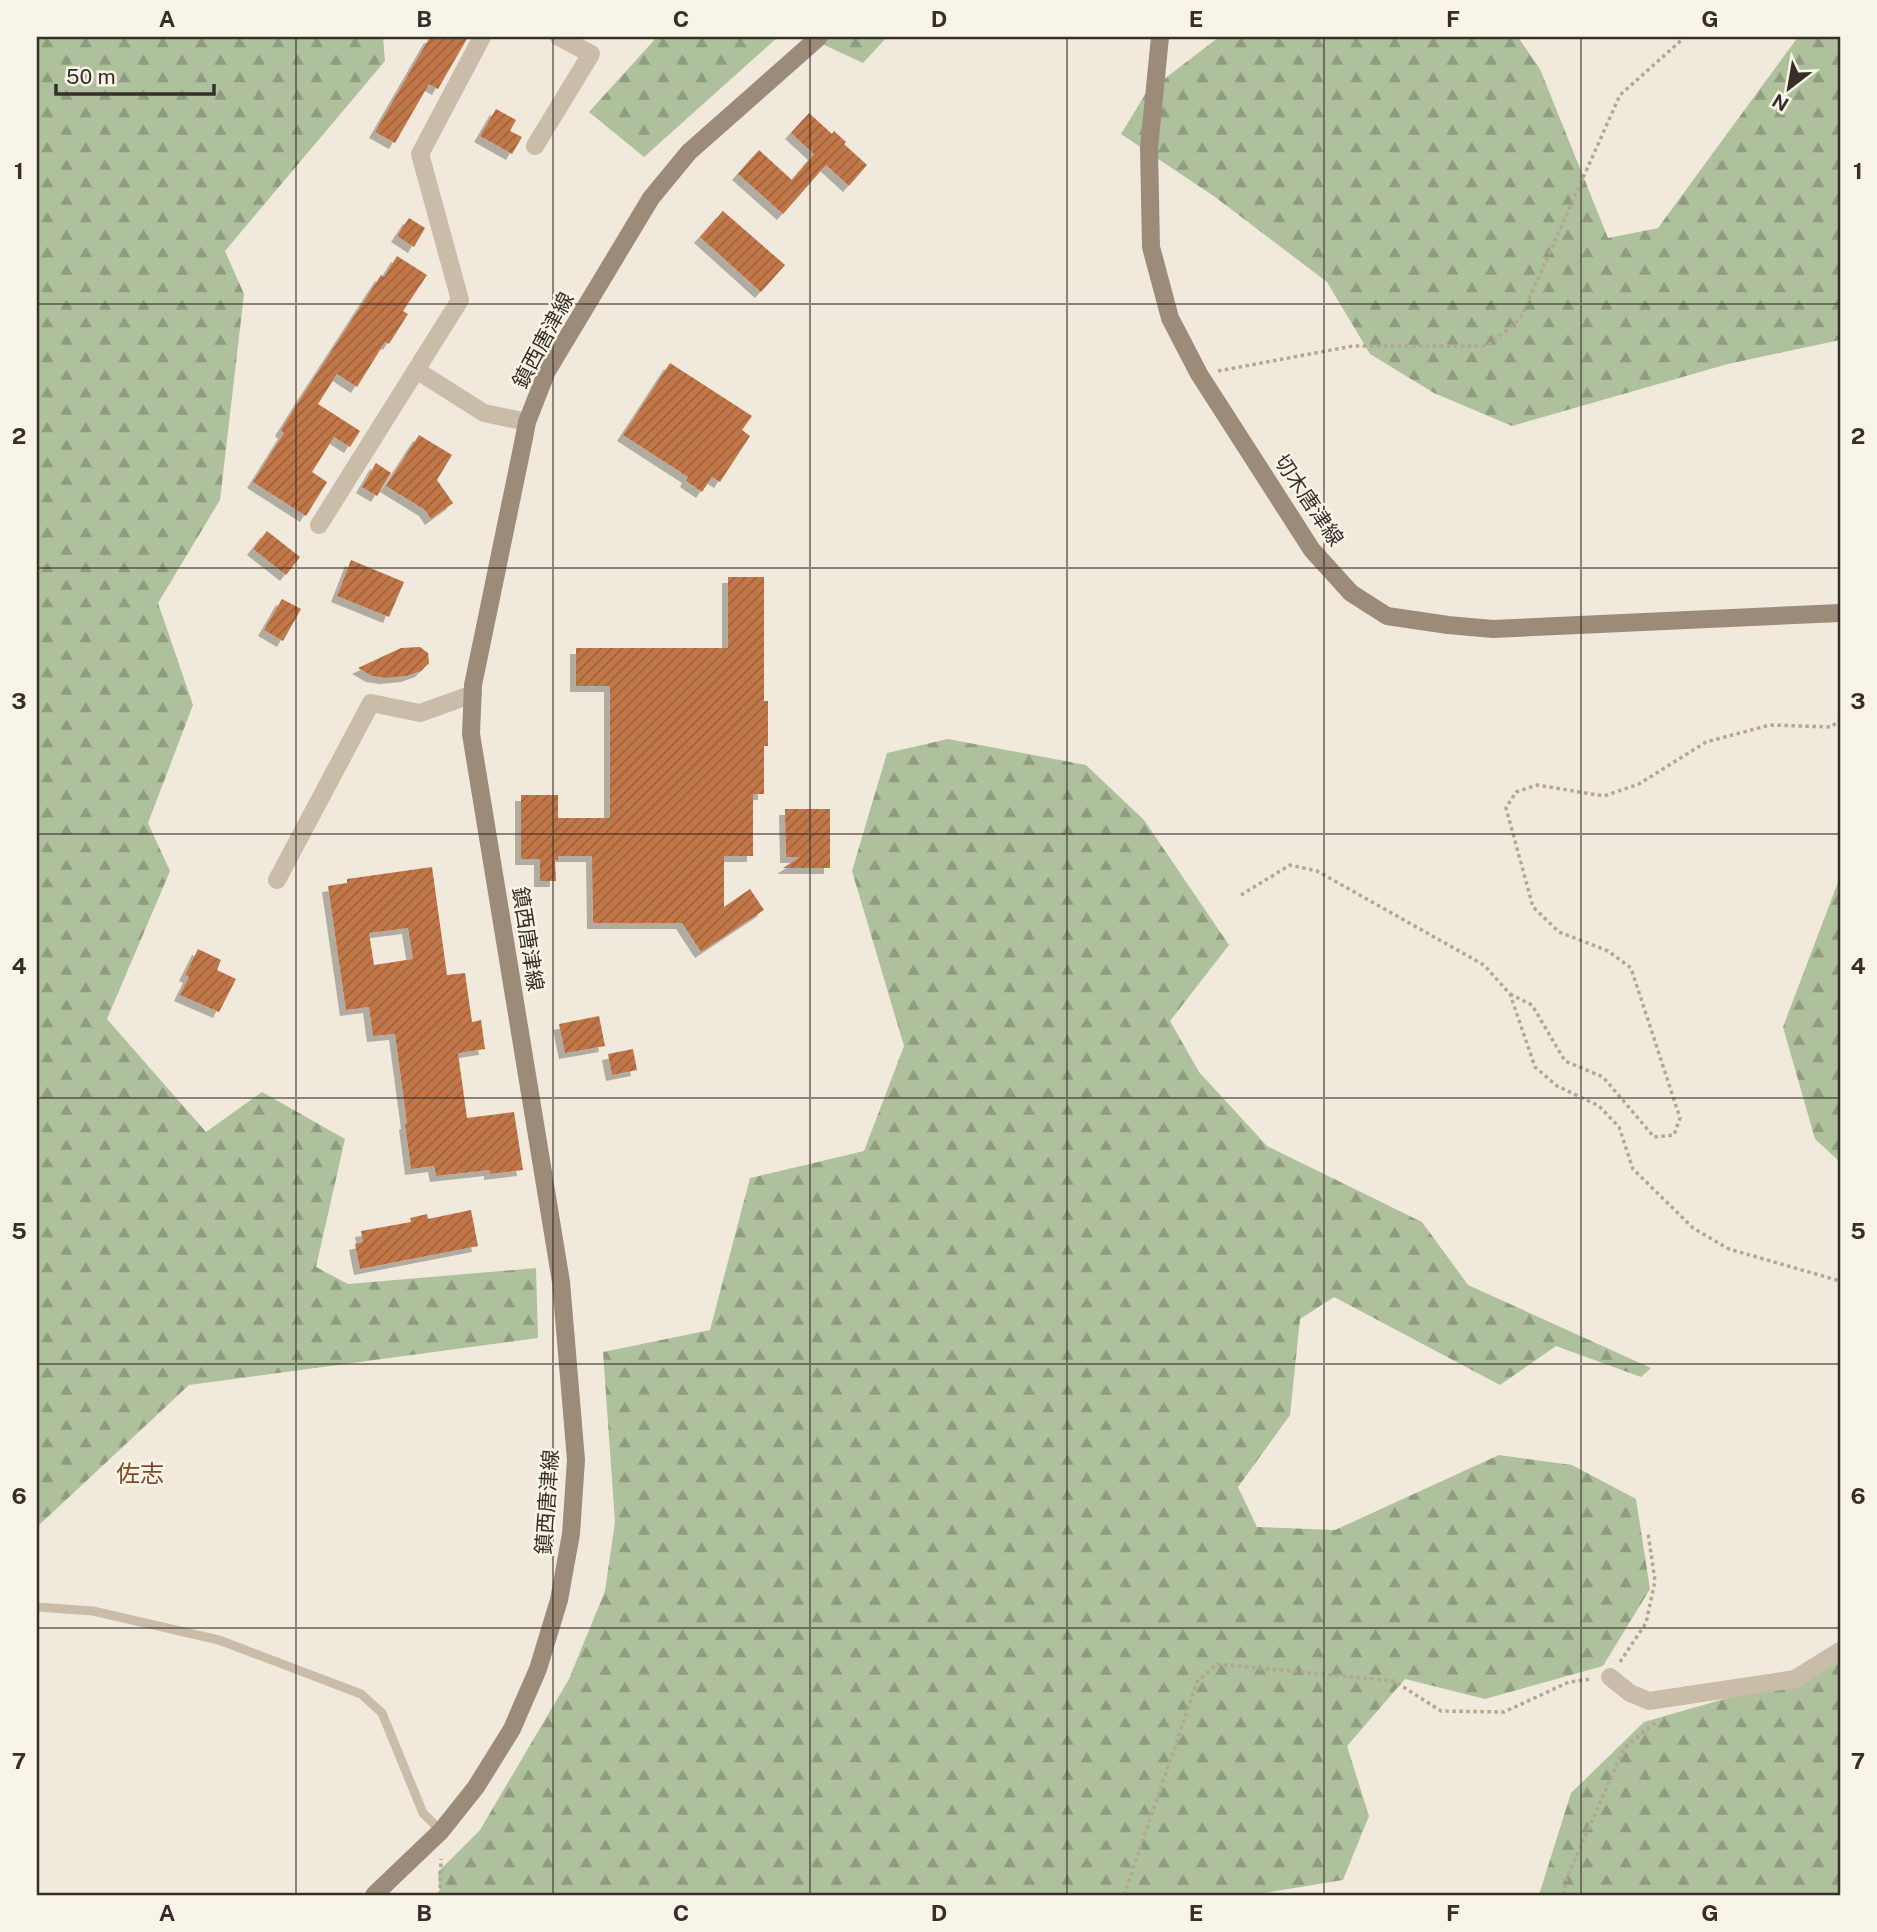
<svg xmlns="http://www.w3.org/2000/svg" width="1877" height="1932" viewBox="0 0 1877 1932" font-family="'Public Sans','Noto Sans JP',sans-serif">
<defs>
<pattern id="forest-firs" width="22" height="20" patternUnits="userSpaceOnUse" patternTransform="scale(1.75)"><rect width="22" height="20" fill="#afc09c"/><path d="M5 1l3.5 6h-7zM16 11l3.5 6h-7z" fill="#8f9c7f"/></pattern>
<pattern id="building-hatch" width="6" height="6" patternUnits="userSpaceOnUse" patternTransform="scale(1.75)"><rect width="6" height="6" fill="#c27749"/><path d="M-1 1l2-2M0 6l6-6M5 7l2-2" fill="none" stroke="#9e623d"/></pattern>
<filter id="shadow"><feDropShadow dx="-6" dy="6" stdDeviation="0" flood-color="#0004"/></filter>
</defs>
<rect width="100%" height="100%" fill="#f1eadc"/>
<g fill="url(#forest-firs)">
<polygon points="37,37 383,37 385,61 225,251 244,294 220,500 158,603 193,705 148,823 170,871 107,1019 206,1132 262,1092 345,1139 316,1267 348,1284 536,1268 538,1338 189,1385 37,1527"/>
<polygon points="657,37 778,37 644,157 589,112"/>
<polygon points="807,37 887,37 863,63"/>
<polygon points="1219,37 1518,37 1540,69 1608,238 1658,228 1798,37 1840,37 1840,340 1728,364 1512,426 1434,393 1370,354 1327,282 1215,197 1121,134 1146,93"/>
<polygon points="948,739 1086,765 1144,820 1229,945 1170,1021 1199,1072 1267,1146 1422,1222 1468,1285 1651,1368 1641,1377 1556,1346 1500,1385 1334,1297 1300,1319 1290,1415 1238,1487 1257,1527 1335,1530 1499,1455 1572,1465 1636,1499 1650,1589 1603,1666 1485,1699 1405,1679 1347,1746 1369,1816 1343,1880 1252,1895 440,1895 438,1872 480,1830 569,1679 605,1591 615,1522 603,1352 710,1330 750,1178 864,1151 904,1046 852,871 887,753"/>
<polygon points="1840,877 1840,1162 1815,1139 1783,1027"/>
<polygon points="1840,1657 1840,1895 1539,1895 1571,1793 1644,1722 1804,1676"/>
</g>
<g fill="url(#building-hatch)" fill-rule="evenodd" filter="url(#shadow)">
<polygon points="430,37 468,37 438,89 429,84 395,143 375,132"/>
<polygon points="496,109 516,120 510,131 522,137 512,154 480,136"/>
<polygon points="809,113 832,134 834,131 846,142 844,144 867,165 849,186 826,165 783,214 738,174 759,150 792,180 814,154 791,133"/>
<polygon points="723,211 785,265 761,292 700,237"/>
<polygon points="409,218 425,228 414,247 397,236"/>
<polygon points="397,256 427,275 403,311 408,314 389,344 385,342 357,387 337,374 318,404 360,431 350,447 334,437 312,472 327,482 306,516 253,482 284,433 281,430 303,395 381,275 384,277"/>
<polygon points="670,363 752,416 742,430 750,436 720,482 712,477 702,492 686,481 688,477 623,435"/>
<polygon points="419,435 452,455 437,480 453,503 431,519 425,510 386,486"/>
<polygon points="376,463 391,473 377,496 362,487"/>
<polygon points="267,531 300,557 286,575 253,549"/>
<polygon points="351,560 404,582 389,617 337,596"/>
<polygon points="728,577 764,577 764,701 768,701 768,746 764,746 764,794 753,794 753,856 724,856 724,907 750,889 764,910 701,952 682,923 593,923 592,856 558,856 558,860 555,860 556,881 540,881 540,859 521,859 521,795 558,795 558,818 610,818 610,686 576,686 576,648 728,648"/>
<polygon points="282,599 301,609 283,641 264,630"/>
<polygon points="420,647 428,653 429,663 421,671 407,676 386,678 372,676 358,668 401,648"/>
<polygon points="785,809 830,809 830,868 783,868 800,857 786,857"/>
<path d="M432,867l15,108 18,-2 7,49 9,-2 4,29 -27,4 9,65 47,-6 9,58 -33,4v-4l-54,6 -2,-10 -23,3 -6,-45 2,-1 -12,-89 -22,2 -4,-29 -23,3 -18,-124 19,-3v-4zM408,928l5,31 -39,6 -5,-32z"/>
<polygon points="198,949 221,960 217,970 236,979 219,1012 180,995 189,977 185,975"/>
<polygon points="599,1016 605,1046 565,1053 559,1024"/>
<polygon points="633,1049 637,1070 612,1075 608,1054"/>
<polygon points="471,1210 478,1246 360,1269 355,1244 363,1242 361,1231 411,1222 410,1218 427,1214 428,1219"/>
</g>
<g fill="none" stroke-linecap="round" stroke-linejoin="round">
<g stroke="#b5a692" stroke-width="3.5" stroke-dasharray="3.5 3.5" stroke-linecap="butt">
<polyline points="1218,371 1353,346 1487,346 1520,319 1620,95 1685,37"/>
<polyline points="1241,895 1290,865 1317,871 1484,965 1510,994 1535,1067 1557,1086 1599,1106 1619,1127 1633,1169 1693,1228 1729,1249 1840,1281"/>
<polyline points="1510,994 1532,1005 1565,1061 1603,1077 1654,1137 1674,1135 1680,1118 1631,968 1608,951 1559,932 1533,907 1506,808 1516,792 1537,785 1604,796 1639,784 1706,742 1770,725 1831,727 1840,720"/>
<polyline points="1620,1662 1646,1623 1655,1581 1648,1533"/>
<polyline points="440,1895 441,1859"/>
<polyline points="1124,1895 1197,1682 1217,1664 1394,1681 1441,1711 1504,1712 1569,1682 1592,1679"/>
<polyline points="1564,1895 1566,1880 1624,1748 1657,1721"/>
</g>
<polyline stroke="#c9bca8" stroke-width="9" points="37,1607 93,1611 219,1640 361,1694 382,1713 423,1813 441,1831"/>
<g stroke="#c9bca8" stroke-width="18">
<polyline points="535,146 591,54 559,37"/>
<polyline points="416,370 484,413 527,422"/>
<polyline points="319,525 460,300 420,154 482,37"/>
<polyline points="277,880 371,703 420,713 473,694"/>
<polyline points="1610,1677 1630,1693 1649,1701 1795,1679 1840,1651"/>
</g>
<g stroke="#9d8b79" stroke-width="18">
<polyline points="1160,37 1149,148 1151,247 1170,318 1199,374 1312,550 1351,593 1387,616 1448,625 1493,629 1840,613"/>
<polyline points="374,1895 441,1831 476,1787 512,1729 538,1669 559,1600 571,1534 576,1460 561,1282 471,734 473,685 523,443 527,422 547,371 651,198 689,152 819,37"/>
</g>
</g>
<path fill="none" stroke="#362e28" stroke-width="2" stroke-opacity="0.55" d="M296,37v1858M553,37v1858M810,37v1858M1067,37v1858M1324,37v1858M1581,37v1858M37,304h1803M37,568h1803M37,834h1803M37,1098h1803M37,1364h1803M37,1628h1803"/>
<g text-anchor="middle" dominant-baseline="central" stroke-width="5" stroke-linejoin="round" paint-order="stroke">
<g font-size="21" fill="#362e28" stroke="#f9f4e8">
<text transform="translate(543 340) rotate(-62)">鎮西唐津線</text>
<text transform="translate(1309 500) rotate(56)">切木唐津線</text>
<text transform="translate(528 939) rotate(81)">鎮西唐津線</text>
<text transform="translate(547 1502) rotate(-86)">鎮西唐津線</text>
</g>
<g font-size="24" fill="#834723" stroke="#f9f4e8">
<text x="140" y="1473">佐志</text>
</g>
</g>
<rect width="1877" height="1932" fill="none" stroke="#f9f4e8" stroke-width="77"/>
<g transform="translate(1789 88) rotate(211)" stroke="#f9f4e8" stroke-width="5" paint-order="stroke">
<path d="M0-5L12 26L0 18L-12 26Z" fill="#362e28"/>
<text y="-10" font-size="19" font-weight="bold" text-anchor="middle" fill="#362e28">N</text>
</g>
<path d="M56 84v10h158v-10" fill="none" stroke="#362e28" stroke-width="3.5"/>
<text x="66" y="84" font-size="21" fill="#362e28" stroke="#f9f4e8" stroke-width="5" paint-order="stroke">50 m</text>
<rect x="38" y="38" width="1801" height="1856" fill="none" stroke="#362e28" stroke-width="2.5"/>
<g font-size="23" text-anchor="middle" font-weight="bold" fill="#362e28">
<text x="167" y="27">A</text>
<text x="424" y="27">B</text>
<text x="681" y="27">C</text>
<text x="939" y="27">D</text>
<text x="1196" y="27">E</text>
<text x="1453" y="27">F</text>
<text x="1710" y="27">G</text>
<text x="19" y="179">1</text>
<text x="1858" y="179">1</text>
<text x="19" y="444">2</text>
<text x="1858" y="444">2</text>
<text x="19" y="709">3</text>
<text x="1858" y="709">3</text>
<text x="19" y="974">4</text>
<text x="1858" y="974">4</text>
<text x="19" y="1239">5</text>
<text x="1858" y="1239">5</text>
<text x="19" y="1504">6</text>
<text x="1858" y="1504">6</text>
<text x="19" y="1769">7</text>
<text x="1858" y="1769">7</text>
<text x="167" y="1921">A</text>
<text x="424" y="1921">B</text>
<text x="681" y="1921">C</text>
<text x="939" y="1921">D</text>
<text x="1196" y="1921">E</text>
<text x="1453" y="1921">F</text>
<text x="1710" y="1921">G</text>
</g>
</svg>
